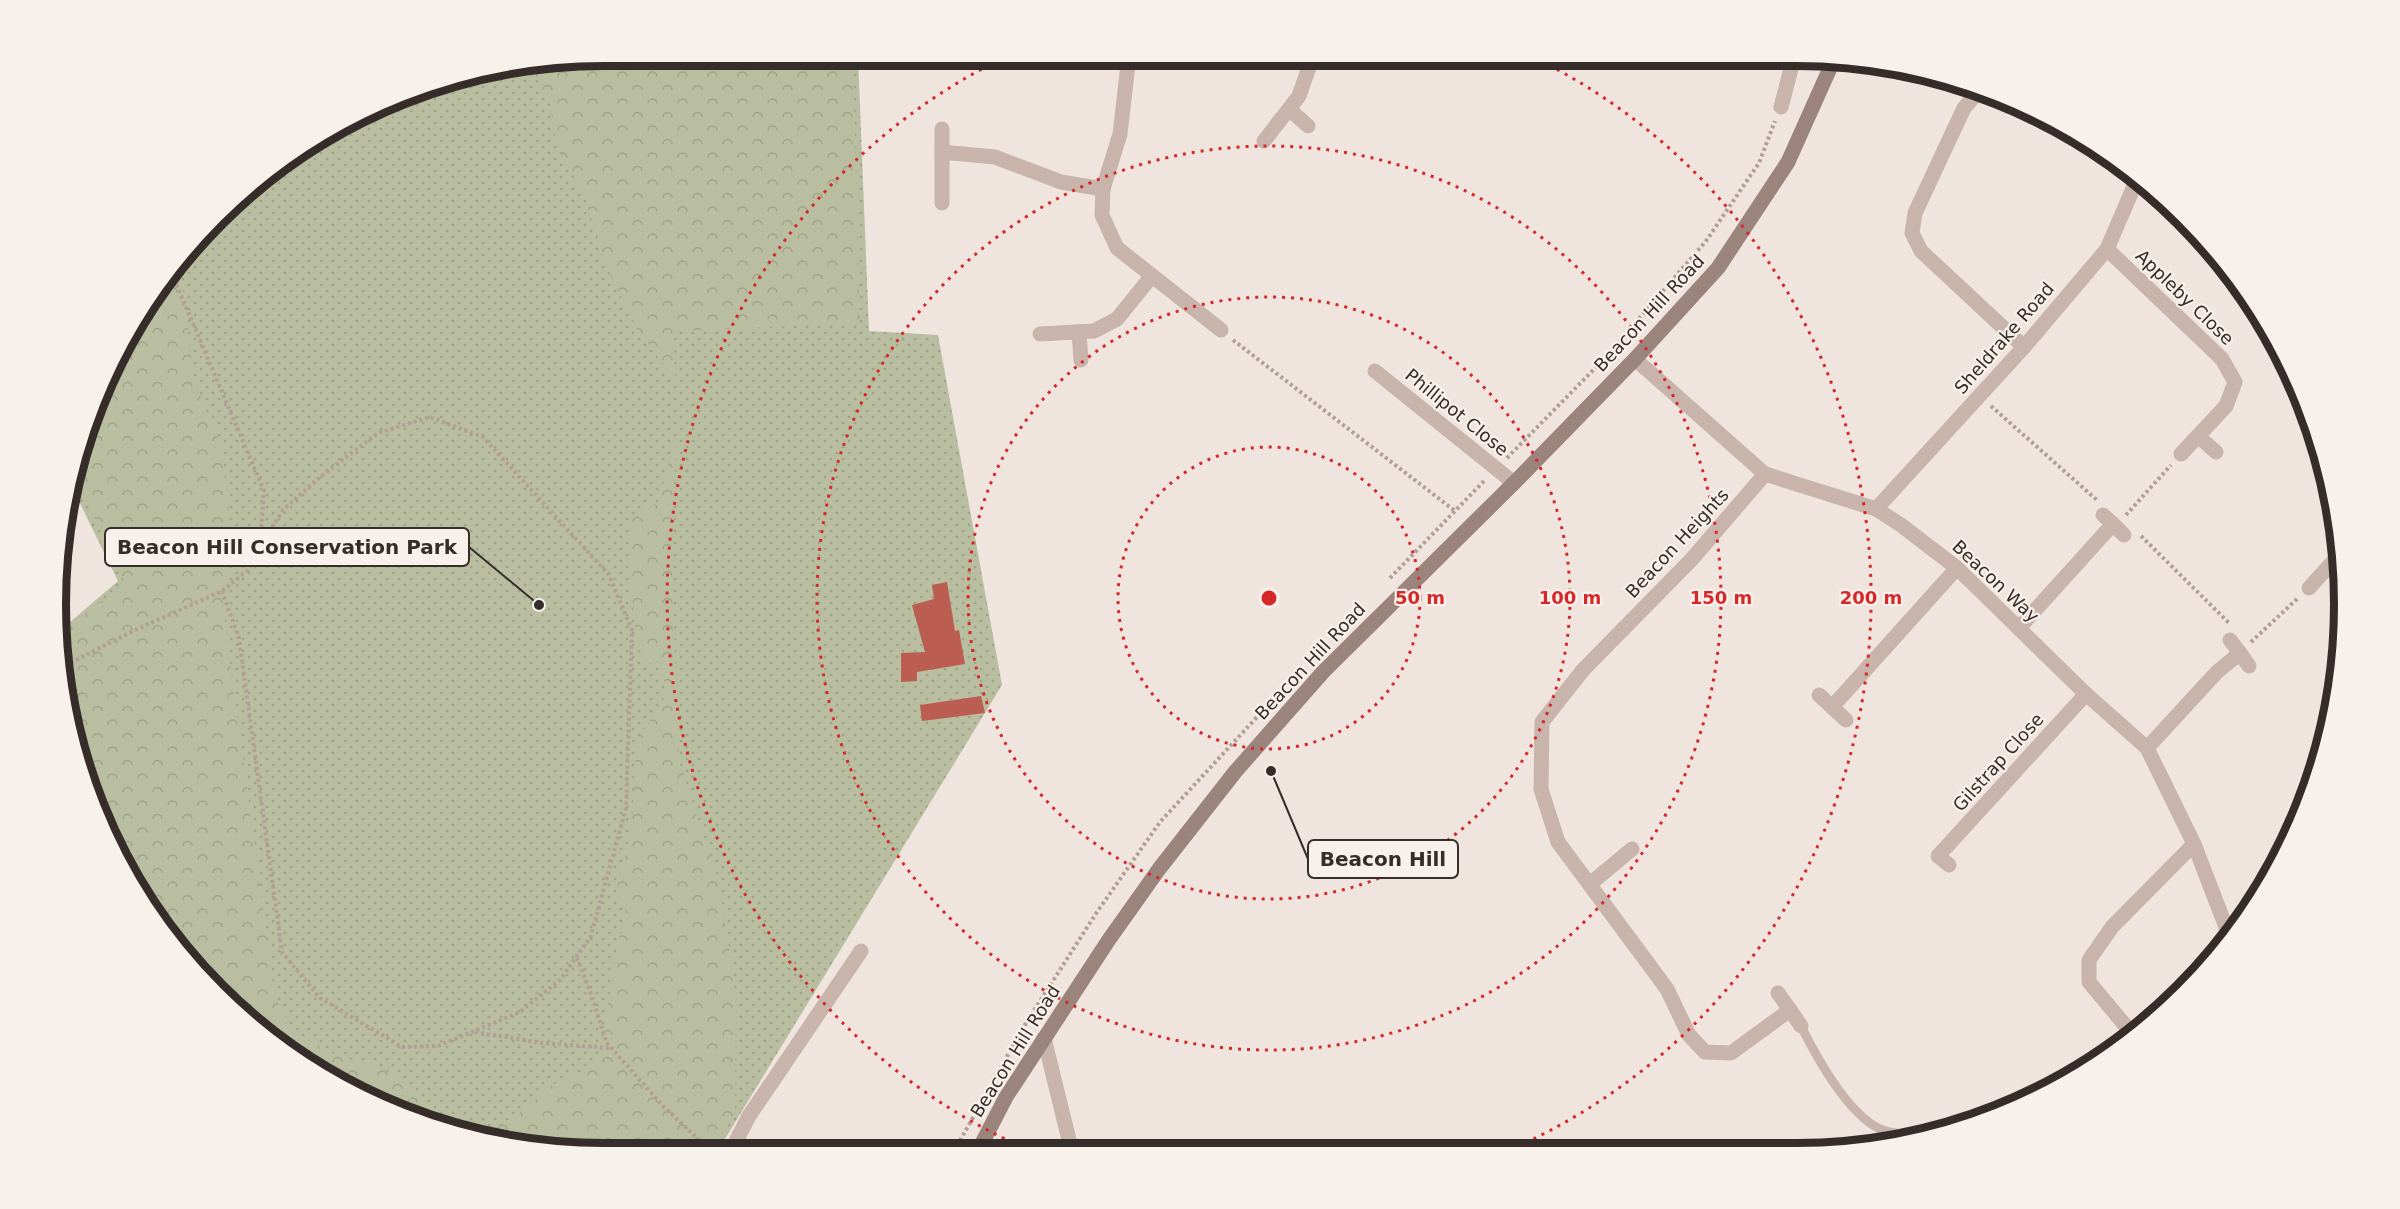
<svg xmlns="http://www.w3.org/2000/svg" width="2400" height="1209" viewBox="0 0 2400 1209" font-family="'DejaVu Sans',sans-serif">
<defs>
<pattern id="grass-dots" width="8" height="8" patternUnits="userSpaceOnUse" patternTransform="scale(1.5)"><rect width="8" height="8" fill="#b8be9f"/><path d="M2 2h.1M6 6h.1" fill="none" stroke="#9fa389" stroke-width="1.8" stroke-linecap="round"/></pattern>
<pattern id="forest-crowns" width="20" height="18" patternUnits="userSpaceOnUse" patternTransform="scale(1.5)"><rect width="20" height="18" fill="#b8be9f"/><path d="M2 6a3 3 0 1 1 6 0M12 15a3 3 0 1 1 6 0" fill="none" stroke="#9fa389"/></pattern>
</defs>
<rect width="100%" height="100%" fill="#f0e5de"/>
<polygon fill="url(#grass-dots)" points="605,56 858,56 869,331 938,335 1002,685 717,1152 569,1152 463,1135 362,1097 217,993 112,847 60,676 62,629 118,581 70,483 97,394 148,300 270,169 428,85"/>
<g fill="url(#forest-crowns)">
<polygon points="605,56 853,56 860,323 674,331 675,379 637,329 605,264 585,198 556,142 550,103 531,68"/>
<path d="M180,265l14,116 27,64 10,85 -6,95 46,341 7,38 16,28 46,25 33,7 30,17 22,22 11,17 16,8h43l29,-18 24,-23 23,-11 15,-3 14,-16 16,-104 10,-43 -10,-20 16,-63 2,-61 7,-32 22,-31 2,-19 -5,-16 -16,-8c-16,-45 -13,-94 -12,-141l26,-17 19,-65 -6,112 8,211 41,128 16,108 -1,118 -23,38h-143l-106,-17 -101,-38 -145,-104 -105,-146 -52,-171 2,-45 63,-48 -52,-110 24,-79 51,-94z"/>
</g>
<g fill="#bb5d51">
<polygon points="947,582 955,631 959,630 965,664 917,672 917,681 901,682 901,653 925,652 912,605 934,599 932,585"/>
<polygon points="981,696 985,713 922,721 920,705"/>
</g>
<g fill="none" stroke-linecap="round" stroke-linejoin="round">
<g stroke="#b39e95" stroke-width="4" stroke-dasharray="3 3" stroke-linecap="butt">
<polyline points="1233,340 1455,511"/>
<polyline points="1991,406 2098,501"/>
<polyline points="1507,458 1605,358 1706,241 1759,163 1775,121"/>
<polyline points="2126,515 2171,465"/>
<polyline points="2141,536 2229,623"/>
<polyline points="1390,578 1485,480"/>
<polyline points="222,591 239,638 282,952 320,998 402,1047 438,1046 520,1012 560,980 591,936 626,808 632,630 609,575 483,437 430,417 378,433 320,477 283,510 260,546"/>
<polyline points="2251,642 2298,598"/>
<polyline points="60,668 133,631 222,591 248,570 260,546 264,491 172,274"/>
<polyline points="577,958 593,999 606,1042 663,1106 712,1152"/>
<polyline points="475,1032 542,1043 610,1048"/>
<polyline points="992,1083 1026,1023 1097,912 1160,822 1270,703"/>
<polyline points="954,1151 983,1100"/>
</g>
<path stroke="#c8b4ab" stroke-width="9" d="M1801,1026c16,32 45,85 77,102 13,6 27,6 41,7"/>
<g stroke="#c8b4ab" stroke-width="15">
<polyline points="1129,56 1120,134 1103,189 1102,215 1117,248 1221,330"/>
<polyline points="1980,90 1964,108 1915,213 1912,233 1921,251 2024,347"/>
<polyline points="1781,107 1794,57"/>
<polyline points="1289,109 1308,126"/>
<polyline points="1264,141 1299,96 1313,56"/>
<polyline points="942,152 942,129"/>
<polyline points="942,203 942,152 995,157 1061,182 1103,189"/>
<polyline points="2107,249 2222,359 2235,382 2226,406 2181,454"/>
<polyline points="1079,332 1081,360"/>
<polyline points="1040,334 1094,331 1117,319 1151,277"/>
<polyline points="1635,359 1765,474 1876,509 1901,525 1957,568 2086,694 2147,748 2194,844 2229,935"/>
<polyline points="1375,371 1514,483"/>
<polyline points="2198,436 2216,452"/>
<polyline points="1765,474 1692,559 1583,670 1542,722 1541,789 1558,842 1667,989 1689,1035 1705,1052 1731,1053 1790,1010 1778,993"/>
<polyline points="1876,509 2024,347 2107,249 2138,177"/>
<polyline points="2113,524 2124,535"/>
<polyline points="2309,588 2340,554"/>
<polyline points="2019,628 2113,524 2103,515"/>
<polyline points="2240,653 2249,666"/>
<polyline points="1819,695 1832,707"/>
<polyline points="1846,720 1832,707 1957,568"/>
<polyline points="2147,748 2217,672 2240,653 2230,640"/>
<polyline points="1949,865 1938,856 2086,694"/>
<polyline points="1590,884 1632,849"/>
<polyline points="1790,1010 1801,1026"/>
<polyline points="2134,1036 2089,982 2089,960 2112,927 2194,844"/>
<polyline points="1044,1038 1070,1144 1073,1151"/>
<polyline points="736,1152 734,1145 749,1116 861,951"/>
</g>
<polyline stroke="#9b847c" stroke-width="15" points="978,1151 1006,1097 1108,941 1159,869 1235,772 1323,672 1514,483 1635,359 1718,268 1788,162 1835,57"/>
</g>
<g fill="none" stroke="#d62828" stroke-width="3" stroke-dasharray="3 6">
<circle cx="1269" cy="598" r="151"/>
<circle cx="1269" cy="598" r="301"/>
<circle cx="1269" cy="598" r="452"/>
<path d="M1029 1150A602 602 0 0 1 1005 57M1533 57A602 602 0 0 1 1514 1148"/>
</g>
<g text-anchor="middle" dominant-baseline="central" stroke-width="4.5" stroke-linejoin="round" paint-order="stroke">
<g font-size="18" fill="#362c2a" stroke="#f8f0ea">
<text transform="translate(2185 297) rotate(44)">Appleby Close</text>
<text transform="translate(1649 313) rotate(-47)">Beacon Hill Road</text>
<text transform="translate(2004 338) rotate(-49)">Sheldrake Road</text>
<text transform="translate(1457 412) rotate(39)">Phillipot Close</text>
<text transform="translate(1677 543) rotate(-47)">Beacon Heights</text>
<text transform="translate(1996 581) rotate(43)">Beacon Way</text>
<text transform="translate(1310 661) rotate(-47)">Beacon Hill Road</text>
<text transform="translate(1998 762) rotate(-48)">Gilstrap Close</text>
<text transform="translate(1015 1051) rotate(-58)">Beacon Hill Road</text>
</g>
</g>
<path d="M0 0H2400V1209H0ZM604 66H1796A538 538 0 0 1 2334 604V605A538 538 0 0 1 1796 1143H604A538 538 0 0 1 66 605V604A538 538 0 0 1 604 66Z" fill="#f8f0ea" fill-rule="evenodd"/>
<path fill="none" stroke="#362c2a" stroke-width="8" d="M604 66H1796A538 538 0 0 1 2334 604V605A538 538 0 0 1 1796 1143H604A538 538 0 0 1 66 605V604A538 538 0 0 1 604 66Z"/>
<circle cx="1269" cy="598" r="9" fill="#d62828" stroke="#f8f0ea" stroke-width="3"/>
<g font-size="18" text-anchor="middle" font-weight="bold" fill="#d62828" stroke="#f8f0ea" stroke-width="4.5" stroke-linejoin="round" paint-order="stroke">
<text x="1420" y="604">50 m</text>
<text x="1570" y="604">100 m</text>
<text x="1721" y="604">150 m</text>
<text x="1871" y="604">200 m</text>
</g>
<path fill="none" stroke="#362c2a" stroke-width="2" d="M539 605L469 547M1271 771L1308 859"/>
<g fill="#362c2a" stroke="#f8f0ea" stroke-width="2">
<circle cx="539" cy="605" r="6"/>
<circle cx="1271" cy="771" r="6"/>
</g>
<g fill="#f8f0ea" stroke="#362c2a" stroke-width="2">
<rect x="105" y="528" width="364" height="38" rx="6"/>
<rect x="1308" y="840" width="150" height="38" rx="6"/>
</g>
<g font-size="20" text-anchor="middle" font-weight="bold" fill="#362c2a">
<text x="287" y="554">Beacon Hill Conservation Park</text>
<text x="1383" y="866">Beacon Hill</text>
</g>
</svg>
